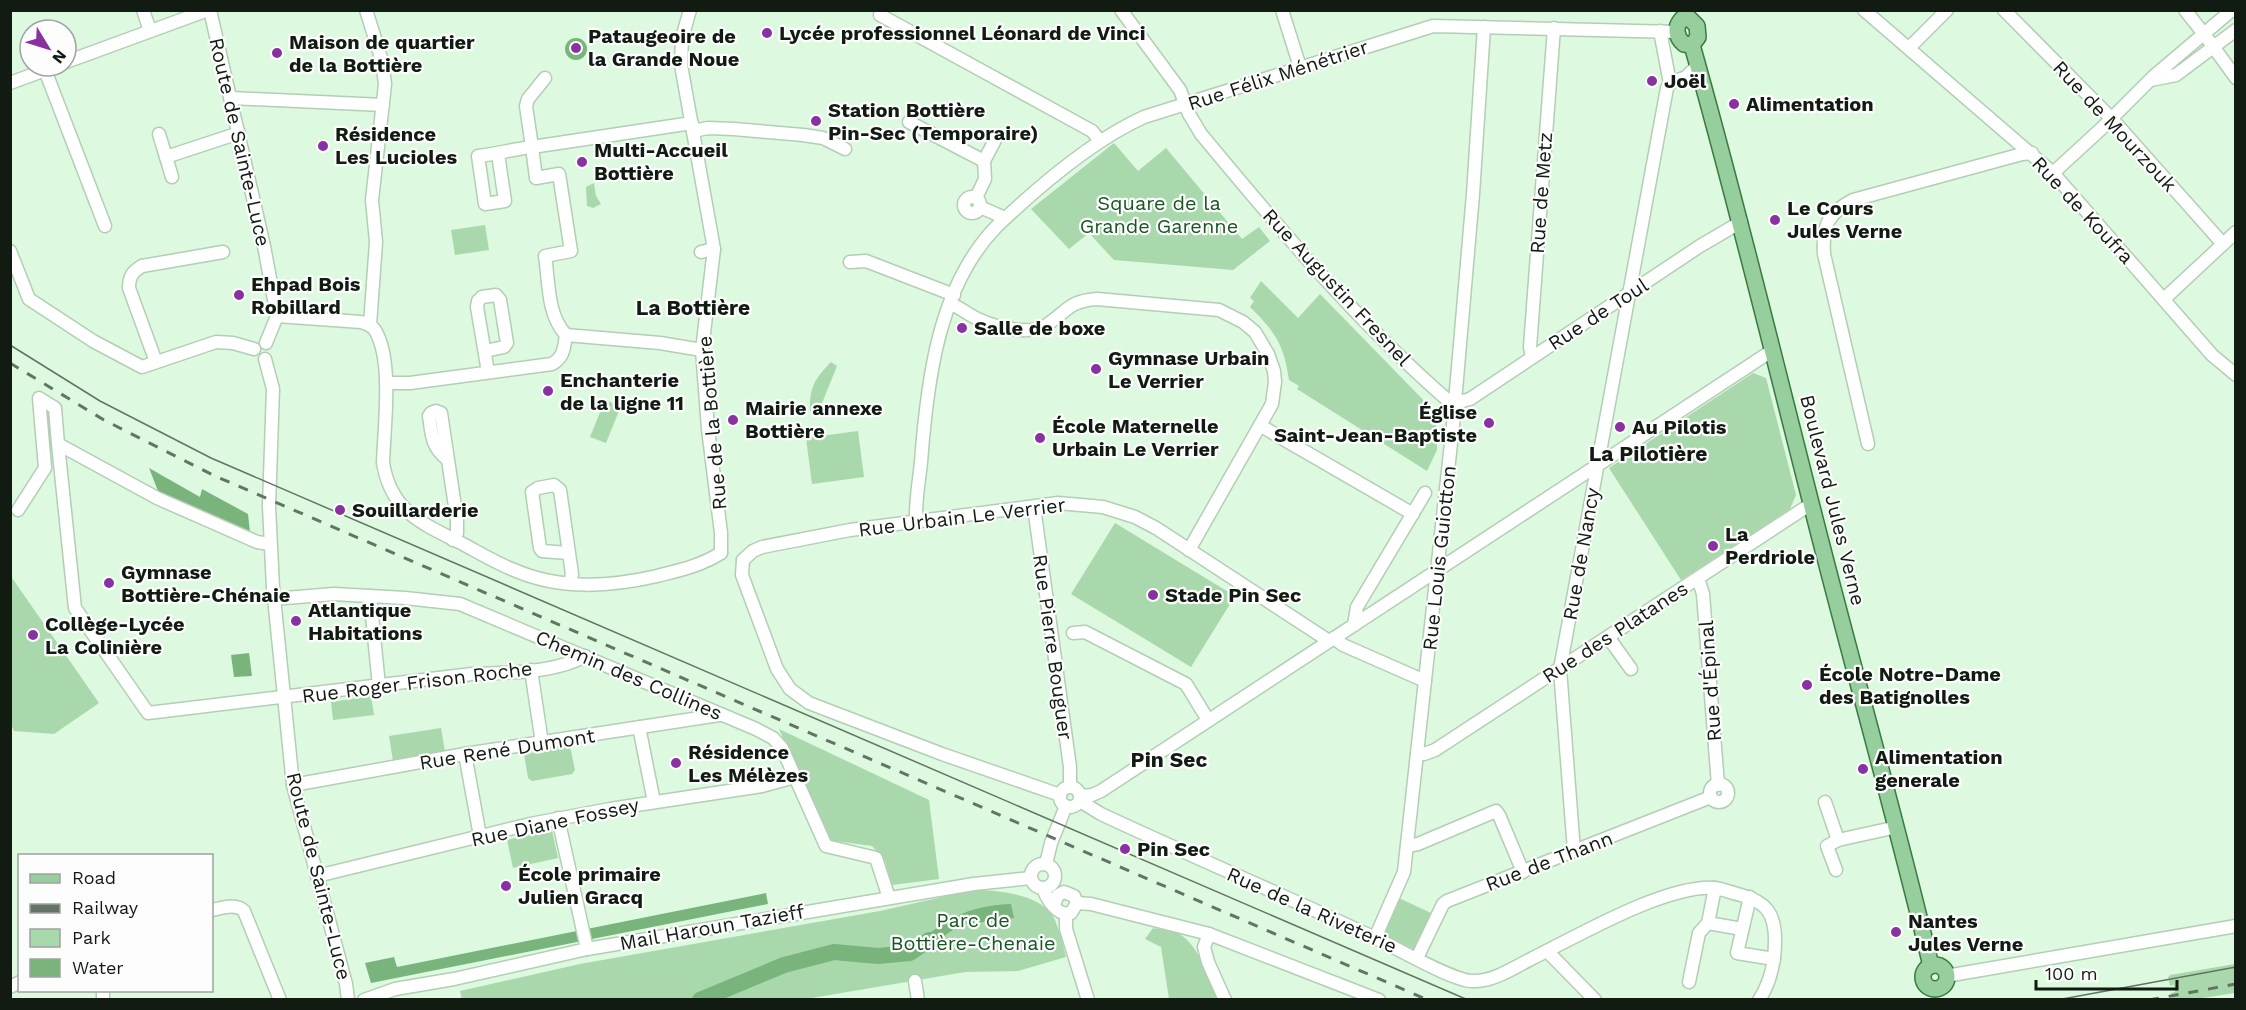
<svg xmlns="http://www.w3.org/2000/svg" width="2246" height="1010" viewBox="0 0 2246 1010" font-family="'Work Sans',sans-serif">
<rect width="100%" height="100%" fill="#ddf9df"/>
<g fill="#a9d8ac">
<polygon points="1114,143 1138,171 1166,148 1242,239 1259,227 1270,241 1233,270 1114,260 1089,233 1069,249 1031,209"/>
<polygon points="594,183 596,196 601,204 593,208 587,206 586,187"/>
<polygon points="485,225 489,250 455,255 451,230"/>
<path d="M1261,281l37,37 22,-24 116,119 1,37 -10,21 -130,-82 2,-3 -10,-6c-5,-36 -14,-48 -39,-73l4,-6 -4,-3z"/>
<path d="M831,362l6,4 -19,47 -8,-2c-1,-24 5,-32 21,-49z"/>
<polygon points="1753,373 1766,378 1796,495 1790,509 1681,580 1609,468"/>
<polygon points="605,400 621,406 606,443 590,437"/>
<polygon points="858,431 864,477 812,484 806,438"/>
<polygon points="1115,523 1235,596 1191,667 1071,594"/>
<polygon points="10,575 99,703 54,734 14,731 11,724"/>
<polygon points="371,696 374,715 333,720 331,702"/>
<polygon points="441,728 445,752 393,761 389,736"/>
<polygon points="779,729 929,800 939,879 892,885 885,861 872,846 828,840"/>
<polygon points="570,746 575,770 572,774 532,781 528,778 524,754"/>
<polygon points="552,830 558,858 513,868 507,840"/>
<path d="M973,890c25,0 70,4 82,30 5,12 8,25 11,37l-48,14 -53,1 -159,27 -344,1 -2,-9 120,-27 300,-53z"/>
<polygon points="1399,898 1433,914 1416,950 1383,935"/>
<path d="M1153,928c8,2 21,2 28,7 20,14 27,43 37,64h-49l-8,-52 -16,-8z"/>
<polygon points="2235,964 2235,993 2196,999 2172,999 2171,993 2175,992 2174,985 2170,986 2168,977 2170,975"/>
</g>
<g fill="#79b47d">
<circle cx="576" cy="49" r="11"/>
<polygon points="149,468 200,497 202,489 248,514 250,532 158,491"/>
<polygon points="249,653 252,676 234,677 231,655"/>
<polygon points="766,893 768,904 371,983 365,963 394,957 397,967"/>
<path d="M1011,904l3,14 -54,7 -46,32 -3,-10c36,-27 53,-41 100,-43z"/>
</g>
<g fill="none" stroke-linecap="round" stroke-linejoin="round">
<polyline stroke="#79b47d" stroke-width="16" points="700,1000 784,965 834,952 878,956 910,953 929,940"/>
<defs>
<g id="minor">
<polyline points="143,10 150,31"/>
<polyline points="210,10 264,246 277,316 266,343"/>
<polyline points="366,10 382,61 385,84 372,200 376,242 370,325"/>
<polyline points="690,10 682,38 681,65 714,249 702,350 708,429 721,533 721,553"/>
<path d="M1121,10l59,80 9,24 12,20c78,94 157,189 250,269h4"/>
<polyline points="1282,10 1300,67"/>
<polyline points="1864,10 2053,173 2212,355 2236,375"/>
<polyline points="2004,10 2112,119 2223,244"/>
<polyline points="2185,10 2204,34 2236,78"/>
<polyline points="880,15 1092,131 1100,141"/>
<polyline points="1660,31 1670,83"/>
<polyline points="1909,48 1947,10"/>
<polyline points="66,62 208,10"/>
<polyline points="45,70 105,226"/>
<polyline points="2151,80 2176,75 2236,30"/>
<polyline points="10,83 56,66"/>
<polyline points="231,98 383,105"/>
<polyline points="909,122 984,161 985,179 976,198"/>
<polyline points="693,131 708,128 734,129 803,135 823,138 845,149"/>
<polyline points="159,134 166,157"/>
<path d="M498,154l7,47 -20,3 -7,-48c19,-2 35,-7 54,-9l-6,-41 2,-7 17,-21"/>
<polyline points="984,161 995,140"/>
<polyline points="2053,173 2102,128 2154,76 2232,10"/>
<polyline points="172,177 166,157 239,133"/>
<circle cx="972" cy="205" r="8"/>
<polyline points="980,207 1005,218"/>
<polyline points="10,251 29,299 93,341 142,367 216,342 233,343 254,349"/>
<polyline points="701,252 714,249"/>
<polyline points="850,262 866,261 954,295"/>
<polyline points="2164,299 2236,232"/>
<path d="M951,304c10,4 19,12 29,16 17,8 53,16 68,4 21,-15 22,-23 49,-25l122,11 24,12 12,10 13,22 6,17 1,11 -3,22 -83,146"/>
<path d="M277,316l84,6c7,2 12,4 15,10 17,30 8,96 7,131 8,48 38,60 78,80 17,9 35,20 53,27 46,20 95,17 143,6 23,-6 43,-10 64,-23"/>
<path d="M566,335c-19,-20 -17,-53 -21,-79l26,-5 -12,-77 -23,4 -4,-31 160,-24"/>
<polyline points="485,351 504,347 507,343 500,300 496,295 482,297 478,301 477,307 488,372"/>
<polyline points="1532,357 1530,347 1554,28"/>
<polyline points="265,359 273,389 269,506 273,588 293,785 346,984 348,1000"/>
<path d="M156,362l-27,-74c0,-11 3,-16 13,-22l81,-14"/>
<path d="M386,383h24l142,-19c12,-7 12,-16 14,-29l94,8 42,7"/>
<polyline points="1455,403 1470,399 1700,246 1741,222"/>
<polyline points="1261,426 1413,514"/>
<path d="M58,444l17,164 73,105 324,-39c34,-1 83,-1 113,-18"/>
<path d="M1868,444l-44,-190c-2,-28 4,-41 29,-54l169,-46 10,-1"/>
<path d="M447,459c-16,-13 -15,-24 -18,-43l2,-3 5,-2 5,2 16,107v13l-4,7"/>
<polyline points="1034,507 1070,767 1070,786"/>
<polyline points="18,510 45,468 39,398 55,408 58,444 157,498 257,542 270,544"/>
<path d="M916,522c-1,-20 3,-40 5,-60 6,-80 17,-176 76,-236 41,-39 96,-86 147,-109l289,-91 244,6"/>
<polyline points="568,553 542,551 540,548 532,492 538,488 554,485 560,490 572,574 570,583"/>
<polyline points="743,560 753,551 762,547 850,530 1058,503 1103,507 1135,517 1156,528 1329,641"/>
<polyline points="743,560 742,575 777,669 790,689 809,703 942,754 1060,795"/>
<polyline points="1698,578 1703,594 1718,785"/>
<polyline points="370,596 379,686"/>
<polyline points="273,599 334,594 405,598 460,604 756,729 773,738 782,748 826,846 876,858 889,898"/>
<polyline points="1354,625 1357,607 1425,493"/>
<polyline points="1073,633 1085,632 1186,684 1208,720"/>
<polyline points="1608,637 1631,669"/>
<polyline points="1334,638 1343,645 1425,681"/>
<polyline points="531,670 542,743"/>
<polyline points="639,727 654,802"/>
<polyline points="465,754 480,836"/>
<polyline points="1417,754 1424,754 1435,750 1811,504"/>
<circle cx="1719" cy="793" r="9"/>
<polyline points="293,785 465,754 719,715"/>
<circle cx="1070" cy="797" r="10"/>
<polyline points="1081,796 1092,795 1101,791 1773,350"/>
<path d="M1080,801l21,13c92,43 185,82 276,125 20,9 76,42 95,42 21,1 41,-13 59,-22 45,-22 135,-75 184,-71 8,1 17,5 26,7 25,7 34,18 34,45 0,20 -4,42 -16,60"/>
<polyline points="1825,802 1838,840"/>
<polyline points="558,818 587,949"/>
<polyline points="1407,846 1418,844 1496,811 1499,815 1523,872"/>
<polyline points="1574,851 1560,669 1667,88 1670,83 1686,77 1697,66"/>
<circle cx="1043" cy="876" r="12"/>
<polyline points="1046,864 1051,843 1066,806"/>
<polyline points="1836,870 1827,846 1838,840 1897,827"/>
<polyline points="317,876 530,824 610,809 762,786 795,777"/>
<path d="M1043,888c4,12 15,29 28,25l6,-10 -3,-7 -10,-4 -6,3 -4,9"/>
<polyline points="1750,897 1737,953 1774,959"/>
<polyline points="1077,903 1091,904 1209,934 1379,1000"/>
<path d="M212,910c11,-2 23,-7 32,1l36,89"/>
<polyline points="1066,914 1066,929 1088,1000"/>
<polyline points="1708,923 1742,929"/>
<polyline points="1209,934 1204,947 1208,962 1225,1000"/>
<polyline points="1375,938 1404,872 1453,425 1473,194 1484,27"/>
<polyline points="1547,951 1595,1000"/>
<polyline points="1417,958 1443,904 1447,901 1711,797"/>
<polyline points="1946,976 2236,926"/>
<polyline points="915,981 918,1000"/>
<polyline points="1689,982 1699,933 1708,923 1715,888"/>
<polyline points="10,987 20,982"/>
<polyline points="103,990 103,1000"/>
<polyline points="364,1000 395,989 454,979 587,949 974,884 1031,878"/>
</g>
<g id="major">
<polyline points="1682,19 1689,18 1697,26 1698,37 1692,45"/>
<path d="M1682,19c-8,8 -6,18 2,25l8,1"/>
<path d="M1692,45c43,152 80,305 119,458 39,155 83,308 120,463"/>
<circle cx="1935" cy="977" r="12"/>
</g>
</defs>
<use href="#minor" stroke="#b3ceb5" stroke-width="15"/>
<use href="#major" stroke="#3a7a42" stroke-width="18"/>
<use href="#minor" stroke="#fff" stroke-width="12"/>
<use href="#major" stroke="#96ce9d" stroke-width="15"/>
<g stroke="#637464" stroke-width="1.5">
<polyline points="10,345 100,401 211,458 1468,1000"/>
<polyline points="2057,1000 2236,967"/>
</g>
<g stroke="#637464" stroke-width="3" stroke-dasharray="10 10" stroke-linecap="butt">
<polyline points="10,363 104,420 215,476 1428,1000"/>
<polyline points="2149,1000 2236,984"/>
</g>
</g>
<g fill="#8732a0" stroke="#fdfdfd" stroke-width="2">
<circle cx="767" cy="33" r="6"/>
<circle cx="576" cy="48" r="6"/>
<circle cx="277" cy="53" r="6"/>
<circle cx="1652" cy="81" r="6"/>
<circle cx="1734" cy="104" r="6"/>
<circle cx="816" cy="121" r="6"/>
<circle cx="323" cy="146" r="6"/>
<circle cx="582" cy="162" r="6"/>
<circle cx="1775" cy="220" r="6"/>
<circle cx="239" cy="295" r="6"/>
<circle cx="962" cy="328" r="6"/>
<circle cx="1096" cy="369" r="6"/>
<circle cx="548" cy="391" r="6"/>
<circle cx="733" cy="420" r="6"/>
<circle cx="1489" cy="423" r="6"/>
<circle cx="1620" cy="427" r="6"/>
<circle cx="1040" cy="438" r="6"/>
<circle cx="340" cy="510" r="6"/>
<circle cx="1713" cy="546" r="6"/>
<circle cx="109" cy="583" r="6"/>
<circle cx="1153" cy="595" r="6"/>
<circle cx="296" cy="621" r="6"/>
<circle cx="33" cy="635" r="6"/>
<circle cx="1807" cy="685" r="6"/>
<circle cx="676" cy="763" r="6"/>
<circle cx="1863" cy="769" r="6"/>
<circle cx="1125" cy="849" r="6"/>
<circle cx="506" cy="886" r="6"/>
<circle cx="1896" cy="932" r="6"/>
</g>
<g text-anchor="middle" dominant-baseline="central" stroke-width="4.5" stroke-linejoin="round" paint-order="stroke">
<g font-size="20" font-weight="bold" fill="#111b12" stroke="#fdfdfd" text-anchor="start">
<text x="779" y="33">Lycée professionnel Léonard de Vinci</text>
<text x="588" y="36">Pataugeoire de<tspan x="588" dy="23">la Grande Noue</tspan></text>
<text x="289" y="42">Maison de quartier<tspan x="289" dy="23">de la Bottière</tspan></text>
<text x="1664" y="81">Joël</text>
<text x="1746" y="104">Alimentation</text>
<text x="828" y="110">Station Bottière<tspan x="828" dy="23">Pin-Sec (Temporaire)</tspan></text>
<text x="335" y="134">Résidence<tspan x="335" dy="23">Les Lucioles</tspan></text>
<text x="594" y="150">Multi-Accueil<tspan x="594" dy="23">Bottière</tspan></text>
<text x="1787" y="208">Le Cours<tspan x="1787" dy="23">Jules Verne</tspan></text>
<text x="251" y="284">Ehpad Bois<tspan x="251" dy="23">Robillard</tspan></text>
<text x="974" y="328">Salle de boxe</text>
<text x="1108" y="358">Gymnase Urbain<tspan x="1108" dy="23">Le Verrier</tspan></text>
<text x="560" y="380">Enchanterie<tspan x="560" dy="23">de la ligne 11</tspan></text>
<text x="745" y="408">Mairie annexe<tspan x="745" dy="23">Bottière</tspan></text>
<text x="1477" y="412" text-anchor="end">Église<tspan x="1477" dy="23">Saint-Jean-Baptiste</tspan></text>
<text x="1052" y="426">École Maternelle<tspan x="1052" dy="23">Urbain Le Verrier</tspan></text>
<text x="1632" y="427">Au Pilotis</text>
<text x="352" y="510">Souillarderie</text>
<text x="1725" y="534">La<tspan x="1725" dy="23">Perdriole</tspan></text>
<text x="121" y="572">Gymnase<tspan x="121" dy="23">Bottière-Chénaie</tspan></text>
<text x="1165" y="595">Stade Pin Sec</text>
<text x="308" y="610">Atlantique<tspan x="308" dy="23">Habitations</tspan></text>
<text x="45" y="624">Collège-Lycée<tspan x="45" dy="23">La Colinière</tspan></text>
<text x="1819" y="674">École Notre-Dame<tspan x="1819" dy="23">des Batignolles</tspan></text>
<text x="688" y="752">Résidence<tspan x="688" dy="23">Les Mélèzes</tspan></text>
<text x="1875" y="757">Alimentation<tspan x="1875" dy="23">generale</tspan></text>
<text x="1137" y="849">Pin Sec</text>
<text x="518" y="874">École primaire<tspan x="518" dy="23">Julien Gracq</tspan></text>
<text x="1908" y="921">Nantes<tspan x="1908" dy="23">Jules Verne</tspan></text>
</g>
<g font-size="20" fill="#111b12" stroke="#fdfdfd">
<text transform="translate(1278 75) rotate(-18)">Rue Félix Ménétrier</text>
<text transform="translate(2115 126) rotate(47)">Rue de Mourzouk</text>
<text transform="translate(240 142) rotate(77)">Route de Sainte-Luce</text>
<text transform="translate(1541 193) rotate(-86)">Rue de Metz</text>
<text transform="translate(2083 210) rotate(47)">Rue de Koufra</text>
<text transform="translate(1337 287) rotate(47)">Rue Augustin Fresnel</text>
<text transform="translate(1598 314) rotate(-33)">Rue de Toul</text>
<text transform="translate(712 423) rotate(-95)">Rue de la Bottière</text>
<text transform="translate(1833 500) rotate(76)">Boulevard Jules Verne</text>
<text transform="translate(962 517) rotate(-7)">Rue Urbain Le Verrier</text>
<text transform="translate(1581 554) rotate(-80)">Rue de Nancy</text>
<text transform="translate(1439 558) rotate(-84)">Rue Louis Guiotton</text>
<text transform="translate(1615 632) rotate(-33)">Rue des Platanes</text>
<text transform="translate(1053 647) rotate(82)">Rue Pierre Bouguer</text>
<text transform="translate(629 675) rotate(23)">Chemin des Collines</text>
<text transform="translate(1710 681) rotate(-94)">Rue d'Épinal</text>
<text transform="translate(417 682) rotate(-7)">Rue Roger Frison Roche</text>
<text transform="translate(507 749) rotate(-9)">Rue René Dumont</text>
<text transform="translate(555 822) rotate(-12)">Rue Diane Fossey</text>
<text transform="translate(1549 861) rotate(-21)">Rue de Thann</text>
<text transform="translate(319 876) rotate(76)">Route de Sainte-Luce</text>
<text transform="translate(1312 910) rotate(24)">Rue de la Riveterie</text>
<text transform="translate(712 927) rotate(-10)">Mail Haroun Tazieff</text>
</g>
<g font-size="20" fill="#175622" stroke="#fdfdfd">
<text x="1159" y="203">Square de la<tspan x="1159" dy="23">Grande Garenne</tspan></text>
<text x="973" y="920">Parc de<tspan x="973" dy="23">Bottière-Chenaie</tspan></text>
</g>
<g font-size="21" font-weight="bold" fill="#111b12" stroke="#fdfdfd">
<text x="693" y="307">La Bottière</text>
<text x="1648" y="453">La Pilotière</text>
<text x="1169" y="759">Pin Sec</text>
</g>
</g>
<rect width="2246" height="1010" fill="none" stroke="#111b12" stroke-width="24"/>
<rect x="18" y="854" width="195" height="138" fill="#fdfdfd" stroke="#9fa39f" stroke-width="1.5"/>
<rect x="30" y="874" width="30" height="9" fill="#96ce9d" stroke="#9fa39f" stroke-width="1.5"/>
<text x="72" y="884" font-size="18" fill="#111b12">Road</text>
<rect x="30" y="904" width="30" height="9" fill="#637464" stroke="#9fa39f" stroke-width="1.5"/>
<text x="72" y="914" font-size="18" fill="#111b12">Railway</text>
<rect x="30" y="929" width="30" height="18" fill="#a9d8ac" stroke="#9fa39f" stroke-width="1.5"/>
<text x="72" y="944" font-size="18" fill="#111b12">Park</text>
<rect x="30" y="959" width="30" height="18" fill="#79b47d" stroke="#9fa39f" stroke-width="1.5"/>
<text x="72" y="974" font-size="18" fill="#111b12">Water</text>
<g transform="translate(48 48) rotate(128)"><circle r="28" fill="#fdfdfd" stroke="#9fa39f" stroke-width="1.5"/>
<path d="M0-4.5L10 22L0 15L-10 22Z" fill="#8732a0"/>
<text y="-9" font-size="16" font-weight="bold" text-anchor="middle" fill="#111b12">N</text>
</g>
<path d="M2036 980v9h141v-9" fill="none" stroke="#111b12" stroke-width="3"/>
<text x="2045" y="980" font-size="18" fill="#111b12" stroke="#fdfdfd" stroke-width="4.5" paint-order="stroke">100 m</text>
</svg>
